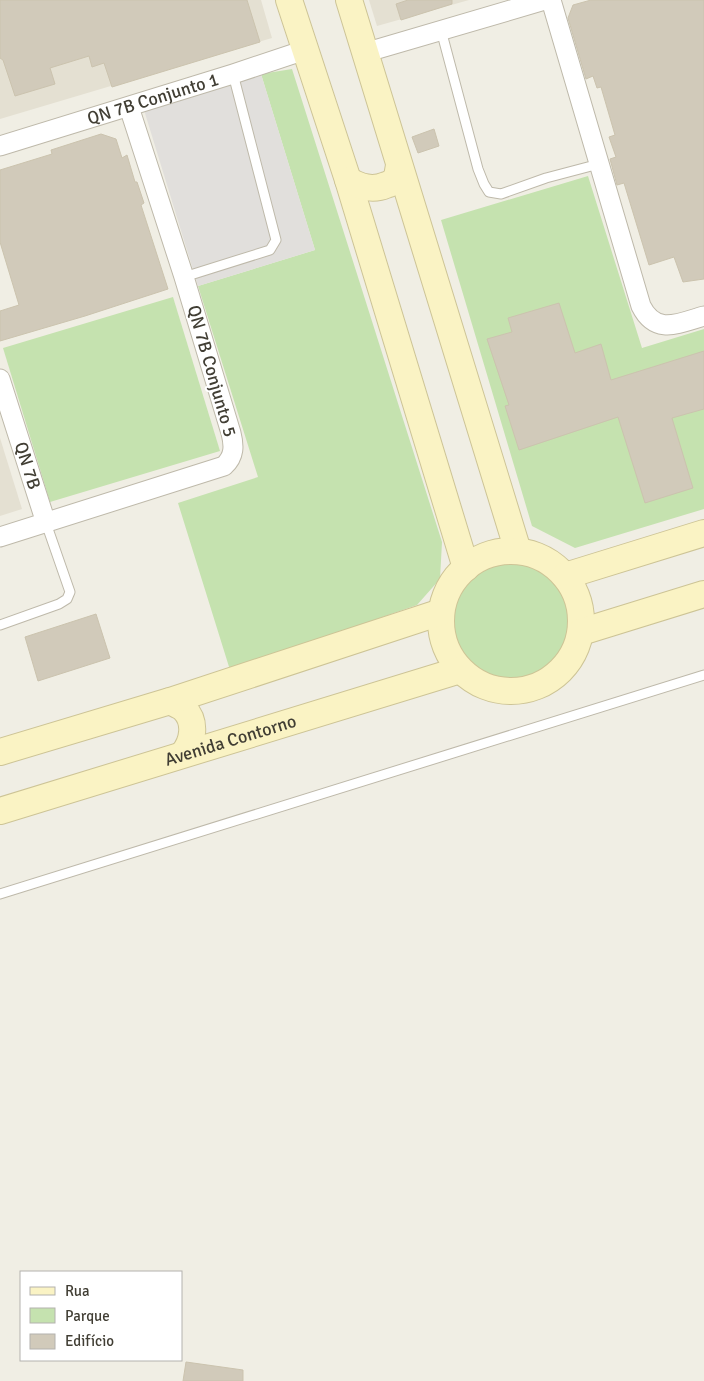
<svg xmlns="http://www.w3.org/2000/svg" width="704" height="1381" viewBox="0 0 704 1381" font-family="Signika,sans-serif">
<rect width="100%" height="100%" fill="#f0eee4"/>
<g fill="#e4e0d2">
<polygon points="0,0 261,0 272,38 0,119"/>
<polygon points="369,0 469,0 377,26"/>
<polygon points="0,438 22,509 0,516"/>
</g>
<g fill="#c5e2af">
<polygon points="292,69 442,542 440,579 417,605 230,670 178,503 258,477 198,286 315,250 261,74"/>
<polygon points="588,176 642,348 704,329 704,509 575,548 532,526 441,220"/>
<polygon points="173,297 220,451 50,502 3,348"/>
<circle cx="512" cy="622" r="60"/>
</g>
<polygon fill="#e1dfdc" points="261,74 315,250 198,286 144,110"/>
<g fill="#d1caba" stroke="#cbc3ae">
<polygon points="0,0 247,0 260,42 112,87 104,63 92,67 89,56 50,68 55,84 15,96 3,60 0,58"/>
<polygon points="408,0 452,0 452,4 401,20 396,4"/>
<polygon points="591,0 704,0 704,279 683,282 674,257 649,265 624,183 617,185 610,159 616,157 609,137 615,135 601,87 597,88 593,76 586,79 568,18 573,5"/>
<polygon points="434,129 439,146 418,153 412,137"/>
<polygon points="101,134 116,139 122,158 127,155 135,182 137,182 144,203 141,205 168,289 85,316 0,341 0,311 19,305 0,242 0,170 52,154 51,150"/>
<polygon points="559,303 575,353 601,344 611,380 704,351 704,409 672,418 693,488 645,503 618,417 519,450 505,406 509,405 487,339 512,332 508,318"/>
<polygon points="96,614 110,658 38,681 25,637"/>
<polygon points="186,1362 243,1370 243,1381 183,1381"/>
</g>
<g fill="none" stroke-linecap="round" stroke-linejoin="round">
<defs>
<g id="lane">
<polyline points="441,30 478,169 484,184 489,192 501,194 546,178 599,164"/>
<polyline points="184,277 270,250 276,240 233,74"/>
<polyline points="0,625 59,604 67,599 70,592 46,523"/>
<polyline points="0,894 704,675"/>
</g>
<g id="street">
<path d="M551,0l90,306c15,30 38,17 63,10"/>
<polyline points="364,53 545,0"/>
<path id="s1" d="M0,146l233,-72 72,-24"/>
<path id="s2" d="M0,379l46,144"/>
<path d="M0,537l224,-71c11,-10 10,-21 7,-33l-47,-156 -55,-170"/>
</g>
<g id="secondary">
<polyline points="289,0 348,180 466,568"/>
<polyline points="349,0 518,551"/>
<path d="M348,180c12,7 24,11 38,5 4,-1 8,-4 10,-7 2,-3 2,-9 3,-12"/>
<circle cx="511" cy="621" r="70"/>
<polyline points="565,576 704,533"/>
<polyline points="581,632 704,594"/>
<path d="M170,701c5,3 11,5 14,8 13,13 9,33 -1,45"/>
<polyline points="0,752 170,701 441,612"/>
<path id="s3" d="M0,811l460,-141"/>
</g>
</defs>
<use href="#lane" stroke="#beb9aa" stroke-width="11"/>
<use href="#street" stroke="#beb9aa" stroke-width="21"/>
<use href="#secondary" stroke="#cdc496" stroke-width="28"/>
<use href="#lane" stroke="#fff" stroke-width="9"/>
<use href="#street" stroke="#fff" stroke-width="19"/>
<use href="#secondary" stroke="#faf3c4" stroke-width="26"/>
</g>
<g text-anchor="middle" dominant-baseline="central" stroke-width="4" stroke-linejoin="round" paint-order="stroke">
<g font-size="18" fill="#413e34" stroke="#fff">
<text stroke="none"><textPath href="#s1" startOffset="160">QN 7B Conjunto 1</textPath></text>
<text transform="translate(212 371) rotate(74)">QN 7B Conjunto 5</text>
<text stroke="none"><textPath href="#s2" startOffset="91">QN 7B</textPath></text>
<text stroke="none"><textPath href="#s3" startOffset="241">Avenida Contorno</textPath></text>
</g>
</g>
<rect x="20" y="1271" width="162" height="90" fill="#ffffff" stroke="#b3b2ae"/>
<rect x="30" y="1287" width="25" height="8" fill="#faf3c4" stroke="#b3b2ae"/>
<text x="65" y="1296" font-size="15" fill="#413e34">Rua</text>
<rect x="30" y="1308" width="25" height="15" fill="#c5e2af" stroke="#b3b2ae"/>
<text x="65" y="1321" font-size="15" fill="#413e34">Parque</text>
<rect x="30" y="1334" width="25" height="15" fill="#d1caba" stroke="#b3b2ae"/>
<text x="65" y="1346" font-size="15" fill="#413e34">Edifício</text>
</svg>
